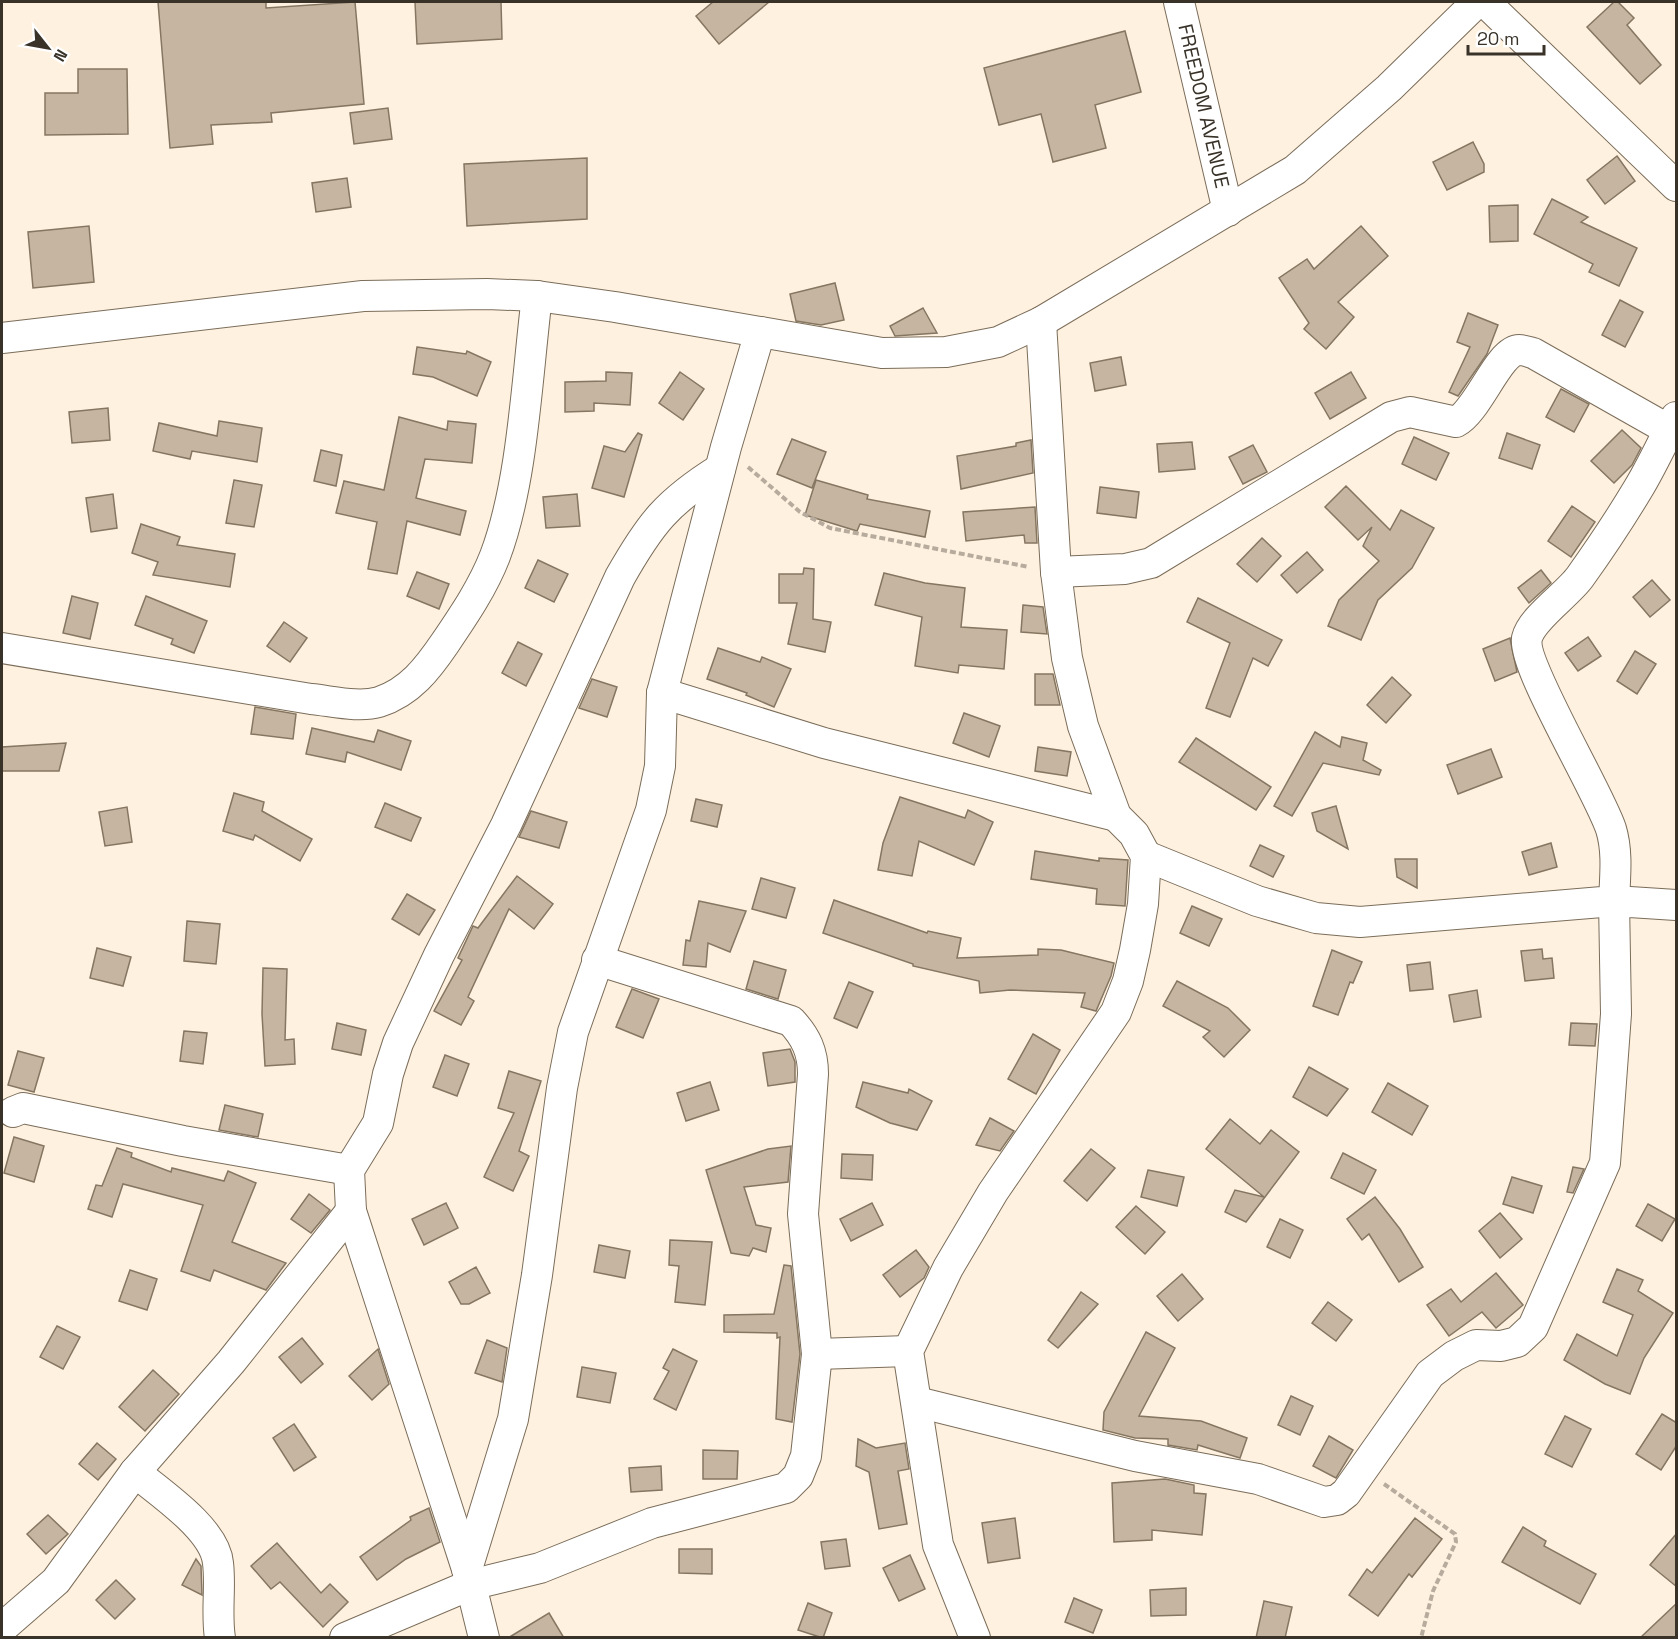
<svg xmlns="http://www.w3.org/2000/svg" width="1678" height="1639" viewBox="0 0 1678 1639" font-family="'Space Grotesk',sans-serif">
<rect width="100%" height="100%" fill="#fff1e0"/>
<g fill="#c6b6a1" stroke="#857662" stroke-width="1.5">
<polygon points="158,2 266,2 266,8 355,2 364,104 271,113 272,122 211,125 213,144 170,148"/>
<polygon points="415,2 501,2 502,39 417,44"/>
<polygon points="713,2 769,2 719,44 696,16"/>
<polygon points="1614,2 1618,2 1634,18 1627,25 1661,65 1640,84 1587,27"/>
<polygon points="1125,31 1141,92 1095,105 1106,148 1053,162 1041,114 999,125 984,68"/>
<polygon points="78,69 127,69 128,134 45,135 45,93 78,93"/>
<polygon points="388,108 392,139 354,144 350,113"/>
<polygon points="1473,142 1484,164 1484,172 1447,190 1433,162"/>
<polygon points="1617,156 1635,181 1605,204 1587,180"/>
<polygon points="587,158 587,219 467,226 464,164"/>
<polygon points="347,178 351,207 316,212 312,183"/>
<polygon points="1552,199 1588,217 1581,222 1637,248 1619,286 1589,272 1593,264 1534,234"/>
<polygon points="1518,205 1518,241 1490,242 1489,206"/>
<polygon points="89,226 94,282 33,288 28,232"/>
<polygon points="1361,226 1388,256 1338,302 1354,317 1326,349 1304,329 1309,323 1279,278 1307,259 1314,269"/>
<polygon points="835,283 844,320 821,325 796,321 790,294"/>
<polygon points="1620,300 1643,312 1625,347 1602,335"/>
<polygon points="923,308 937,333 895,336 890,326"/>
<polygon points="1468,313 1498,325 1487,354 1458,396 1449,392 1470,347 1457,342"/>
<polygon points="417,347 466,354 467,351 491,362 477,396 433,377 413,374"/>
<polygon points="1121,357 1126,385 1095,391 1090,363"/>
<polygon points="606,372 632,373 630,405 594,403 594,411 565,412 565,382 606,381"/>
<polygon points="680,372 704,389 683,420 659,403"/>
<polygon points="1351,372 1366,398 1330,419 1315,393"/>
<polygon points="1561,389 1589,404 1574,432 1546,417"/>
<polygon points="108,408 110,440 72,443 69,412"/>
<polygon points="399,417 447,430 448,421 476,424 472,463 425,459 416,498 466,511 460,535 407,521 397,574 368,569 377,522 336,513 344,481 384,490"/>
<polygon points="219,421 262,428 257,462 192,451 190,459 153,451 159,423 217,436"/>
<polygon points="1622,430 1641,448 1632,465 1614,483 1591,461"/>
<polygon points="638,433 642,435 624,497 592,488 604,446 625,452"/>
<polygon points="1507,433 1540,445 1532,469 1499,458"/>
<polygon points="1414,437 1449,453 1436,480 1402,464"/>
<polygon points="792,439 826,452 812,488 777,474"/>
<polygon points="1031,440 1033,473 961,489 957,456 1016,446 1016,443"/>
<polygon points="1192,442 1195,469 1159,472 1157,444"/>
<polygon points="1253,445 1267,472 1243,484 1229,457"/>
<polygon points="321,450 342,455 336,486 314,481"/>
<polygon points="234,480 262,485 254,527 226,523"/>
<polygon points="816,480 868,495 867,499 930,511 925,537 860,524 857,531 805,515"/>
<polygon points="1346,486 1390,530 1401,510 1434,528 1412,568 1378,600 1361,640 1328,626 1339,600 1379,561 1363,546 1372,527 1358,540 1325,507"/>
<polygon points="1100,487 1139,492 1136,518 1097,513"/>
<polygon points="113,494 117,528 91,532 86,498"/>
<polygon points="577,494 580,526 546,528 543,497"/>
<polygon points="1572,506 1595,522 1571,557 1548,541"/>
<polygon points="1035,507 1037,543 1025,543 1024,535 966,541 963,512"/>
<polygon points="141,524 180,537 177,545 235,554 230,587 153,575 158,562 132,553"/>
<polygon points="1262,538 1281,556 1257,582 1237,564"/>
<polygon points="1307,552 1323,570 1297,593 1281,575"/>
<polygon points="538,560 568,574 554,602 525,588"/>
<polygon points="804,568 814,569 813,619 831,622 825,652 788,644 797,603 779,603 779,574 803,574"/>
<polygon points="1541,570 1551,583 1529,603 1518,588"/>
<polygon points="417,572 449,584 439,609 407,596"/>
<polygon points="884,573 925,583 965,588 961,627 1007,630 1004,669 959,665 958,673 915,666 922,617 875,605"/>
<polygon points="1652,580 1670,600 1650,617 1633,597"/>
<polygon points="72,596 98,603 90,639 63,633"/>
<polygon points="146,596 207,621 194,653 171,644 173,639 135,625"/>
<polygon points="1198,598 1282,640 1268,666 1253,658 1230,717 1206,708 1230,643 1187,622"/>
<polygon points="1023,605 1043,607 1047,634 1021,632"/>
<polygon points="284,622 307,638 290,662 267,646"/>
<polygon points="1588,637 1601,656 1578,671 1565,653"/>
<polygon points="1510,638 1517,672 1495,681 1483,649"/>
<polygon points="518,642 542,654 526,686 502,673"/>
<polygon points="718,648 760,662 762,657 791,669 774,707 746,695 747,693 707,679"/>
<polygon points="1635,651 1656,664 1637,694 1617,681"/>
<polygon points="1035,674 1053,674 1060,705 1035,705"/>
<polygon points="1392,677 1411,695 1386,723 1367,705"/>
<polygon points="592,679 617,687 607,717 579,708"/>
<polygon points="255,707 296,714 293,739 251,734"/>
<polygon points="964,713 1000,726 989,757 953,743"/>
<polygon points="312,728 374,742 378,730 411,741 401,770 347,752 345,762 306,754"/>
<polygon points="1315,732 1340,747 1342,737 1367,743 1363,760 1381,770 1379,775 1323,763 1292,816 1274,806"/>
<polygon points="1196,738 1271,787 1256,810 1179,762"/>
<polygon points="66,743 59,771 2,771 2,747"/>
<polygon points="1038,747 1071,752 1067,776 1035,771"/>
<polygon points="1491,749 1502,777 1458,794 1447,765"/>
<polygon points="234,793 264,802 262,811 312,839 300,861 255,835 253,840 223,831"/>
<polygon points="900,797 965,818 968,810 993,822 974,865 919,841 912,876 878,870 883,843"/>
<polygon points="696,799 722,805 717,827 691,821"/>
<polygon points="385,803 421,818 411,841 375,827"/>
<polygon points="1336,806 1348,849 1317,831 1312,813"/>
<polygon points="127,807 132,842 105,846 99,812"/>
<polygon points="531,811 567,822 559,848 519,837"/>
<polygon points="1551,843 1557,867 1529,875 1522,852"/>
<polygon points="1260,845 1284,856 1273,877 1250,866"/>
<polygon points="1035,851 1099,861 1099,858 1128,860 1125,906 1096,904 1097,889 1031,879"/>
<polygon points="1395,859 1417,859 1417,888 1397,877"/>
<polygon points="517,876 553,904 534,929 509,909 468,997 474,1001 461,1025 434,1011 462,960 458,958 473,926 478,928"/>
<polygon points="761,878 795,888 786,918 752,909"/>
<polygon points="407,894 435,910 419,935 392,919"/>
<polygon points="834,900 927,933 928,931 961,938 957,958 1038,955 1038,949 1061,950 1114,963 1111,976 1096,1011 1081,1007 1085,993 1010,990 980,993 979,981 913,966 913,964 823,933"/>
<polygon points="699,901 746,911 730,952 708,943 706,967 683,965 686,940 690,941"/>
<polygon points="1192,906 1222,919 1209,946 1180,933"/>
<polygon points="187,921 220,924 216,964 184,961"/>
<polygon points="97,948 131,957 123,986 90,978"/>
<polygon points="1542,949 1543,959 1552,958 1554,978 1525,981 1521,951"/>
<polygon points="1332,950 1362,962 1353,983 1350,982 1338,1015 1313,1006"/>
<polygon points="754,961 786,970 778,999 746,989"/>
<polygon points="1430,962 1433,989 1410,991 1407,965"/>
<polygon points="263,968 287,969 285,1040 294,1039 295,1064 265,1066 262,1014"/>
<polygon points="1177,981 1228,1008 1250,1030 1224,1057 1203,1037 1210,1031 1163,1006"/>
<polygon points="849,982 873,992 857,1028 834,1018"/>
<polygon points="632,989 659,999 643,1038 616,1027"/>
<polygon points="1477,990 1481,1017 1454,1022 1449,995"/>
<polygon points="337,1023 366,1030 361,1055 332,1049"/>
<polygon points="1571,1023 1597,1024 1595,1046 1569,1045"/>
<polygon points="184,1031 207,1033 203,1064 180,1061"/>
<polygon points="1033,1034 1060,1050 1036,1094 1008,1079"/>
<polygon points="790,1049 795,1062 795,1082 768,1086 763,1053"/>
<polygon points="18,1051 44,1058 34,1092 8,1085"/>
<polygon points="445,1055 469,1064 457,1096 433,1087"/>
<polygon points="1309,1067 1348,1089 1327,1116 1293,1097"/>
<polygon points="509,1071 541,1081 519,1151 529,1156 513,1191 484,1177 514,1113 498,1108"/>
<polygon points="710,1082 719,1110 686,1121 677,1093"/>
<polygon points="863,1082 908,1093 909,1089 932,1101 917,1130 890,1123 856,1107"/>
<polygon points="1388,1083 1428,1106 1412,1135 1372,1112"/>
<polygon points="225,1105 263,1114 258,1137 219,1130"/>
<polygon points="990,1118 1014,1131 1000,1151 976,1145"/>
<polygon points="1230,1119 1260,1144 1271,1130 1299,1152 1246,1222 1225,1212 1235,1190 1264,1197 1206,1149"/>
<polygon points="14,1137 44,1146 34,1182 4,1173"/>
<polygon points="791,1146 788,1182 744,1187 756,1225 771,1228 766,1252 753,1248 749,1256 731,1253 706,1170 768,1149"/>
<polygon points="117,1148 132,1153 131,1157 171,1172 172,1168 224,1181 228,1171 256,1183 232,1242 286,1263 266,1290 214,1270 210,1281 181,1271 203,1205 123,1184 112,1217 88,1209 96,1185 102,1186"/>
<polygon points="1091,1149 1115,1168 1087,1201 1064,1181"/>
<polygon points="1343,1153 1376,1170 1364,1194 1331,1178"/>
<polygon points="842,1154 873,1155 872,1180 841,1178"/>
<polygon points="1573,1167 1584,1169 1573,1193 1567,1192"/>
<polygon points="1148,1170 1184,1177 1177,1206 1141,1197"/>
<polygon points="1512,1177 1542,1186 1533,1213 1503,1204"/>
<polygon points="309,1194 330,1210 311,1233 291,1219"/>
<polygon points="1375,1197 1400,1229 1423,1267 1399,1282 1369,1234 1362,1240 1347,1219"/>
<polygon points="446,1203 458,1228 424,1245 412,1219"/>
<polygon points="872,1203 883,1225 851,1241 840,1219"/>
<polygon points="1648,1204 1675,1219 1662,1241 1636,1226"/>
<polygon points="1136,1206 1165,1232 1145,1254 1116,1227"/>
<polygon points="1500,1213 1522,1239 1500,1258 1479,1231"/>
<polygon points="1280,1219 1303,1230 1290,1258 1267,1247"/>
<polygon points="670,1240 712,1242 705,1305 675,1302 679,1266 669,1265"/>
<polygon points="599,1245 630,1251 625,1278 594,1272"/>
<polygon points="916,1250 929,1267 924,1278 900,1297 883,1275"/>
<polygon points="784,1265 791,1266 800,1354 792,1422 776,1419 780,1337 777,1338 777,1333 724,1332 724,1315 774,1314"/>
<polygon points="476,1267 490,1293 469,1304 461,1304 449,1282"/>
<polygon points="1617,1269 1643,1280 1638,1291 1673,1313 1644,1358 1630,1394 1605,1384 1564,1360 1577,1334 1617,1356 1633,1315 1603,1302"/>
<polygon points="130,1270 157,1279 147,1310 119,1301"/>
<polygon points="1496,1273 1523,1305 1496,1328 1482,1312 1449,1336 1427,1305 1451,1289 1461,1302"/>
<polygon points="1182,1274 1203,1299 1178,1321 1157,1296"/>
<polygon points="1081,1292 1098,1304 1058,1348 1048,1340"/>
<polygon points="1328,1302 1352,1320 1336,1341 1312,1323"/>
<polygon points="57,1326 80,1337 63,1369 40,1357"/>
<polygon points="1146,1332 1175,1348 1139,1416 1201,1421 1247,1438 1240,1458 1198,1445 1197,1450 1168,1445 1168,1439 1135,1438 1103,1430 1104,1412"/>
<polygon points="302,1338 323,1364 301,1383 279,1357"/>
<polygon points="487,1340 507,1348 502,1382 475,1373"/>
<polygon points="378,1349 389,1384 372,1400 349,1376"/>
<polygon points="673,1349 697,1361 676,1410 654,1399 669,1371 663,1368"/>
<polygon points="582,1367 616,1373 610,1403 577,1397"/>
<polygon points="153,1370 179,1394 145,1431 119,1407"/>
<polygon points="1291,1396 1313,1406 1300,1435 1278,1425"/>
<polygon points="1662,1414 1677,1423 1677,1445 1661,1470 1636,1454"/>
<polygon points="1565,1416 1591,1429 1572,1467 1545,1454"/>
<polygon points="294,1424 316,1457 294,1471 273,1438"/>
<polygon points="1329,1436 1353,1450 1336,1478 1313,1466"/>
<polygon points="858,1439 876,1448 905,1443 909,1469 898,1471 907,1524 879,1529 869,1472 856,1466"/>
<polygon points="97,1443 116,1459 98,1480 79,1464"/>
<polygon points="703,1450 738,1451 737,1479 703,1479"/>
<polygon points="661,1466 662,1490 631,1492 629,1468"/>
<polygon points="1165,1479 1194,1485 1194,1493 1206,1494 1202,1535 1152,1530 1152,1540 1114,1542 1112,1483"/>
<polygon points="429,1508 440,1542 406,1559 377,1580 360,1557 411,1520 410,1517"/>
<polygon points="48,1515 68,1534 46,1554 27,1534"/>
<polygon points="1015,1518 1020,1558 988,1563 982,1523"/>
<polygon points="1415,1518 1442,1539 1412,1577 1409,1574 1378,1616 1349,1595 1367,1569 1372,1573"/>
<polygon points="1523,1527 1546,1541 1544,1546 1596,1574 1580,1604 1502,1562"/>
<polygon points="1677,1533 1677,1587 1650,1565"/>
<polygon points="846,1539 850,1566 825,1569 821,1542"/>
<polygon points="277,1543 321,1593 330,1584 348,1602 323,1627 280,1582 271,1589 251,1566"/>
<polygon points="679,1549 712,1549 712,1574 679,1573"/>
<polygon points="910,1555 925,1589 899,1601 883,1568"/>
<polygon points="196,1559 201,1566 202,1595 182,1585"/>
<polygon points="116,1580 135,1599 115,1619 96,1600"/>
<polygon points="1186,1588 1186,1615 1151,1616 1150,1590"/>
<polygon points="1074,1598 1102,1610 1093,1633 1065,1622"/>
<polygon points="1264,1601 1292,1607 1285,1638 1256,1638"/>
<polygon points="808,1603 832,1613 823,1638 798,1630"/>
<polygon points="1677,1603 1677,1638 1640,1638"/>
<polygon points="549,1613 564,1638 508,1638"/>
</g>
<g fill="none" stroke-linecap="round" stroke-linejoin="round">
<defs>
<g id="minor">
<polyline points="1179,2 1228,211"/>
<polyline points="1485,2 1676,186"/>
<polyline points="2,338 363,296 487,294 537,296 615,307 882,353 946,352 998,342 1041,322 1295,170 1389,88 1477,2"/>
<path d="M1056,572l69,-3 26,-6 240,-146 19,-5 46,10c22,-11 43,-72 63,-72 5,0 10,2 14,3l136,77"/>
<path d="M2,648l309,51c21,2 48,9 68,3 31,-10 49,-34 66,-59 19,-28 38,-56 50,-87 28,-74 32,-180 42,-260"/>
<polyline points="662,693 824,743 1116,816"/>
<path d="M1146,856l111,45 59,17 44,4 254,-21c1,-24 4,-49 -3,-72 -13,-39 -90,-165 -84,-191 5,-20 40,-43 53,-61 20,-28 40,-58 58,-88 14,-23 25,-48 38,-72"/>
<polyline points="13,1112 23,1108 183,1141 349,1170"/>
<polyline points="817,1354 908,1351"/>
<polyline points="917,1402 1135,1456 1258,1479 1324,1502 1337,1500 1346,1493 1430,1374 1454,1356 1476,1345 1501,1346 1517,1342 1533,1327 1605,1163 1616,1014 1614,901 1676,905"/>
<path d="M135,1472c25,21 80,57 83,91 3,24 -2,50 2,75"/>
<polyline points="467,1569 513,1419 537,1275 562,1088 573,1032 651,810 660,766 662,693 726,447 760,332"/>
<polyline points="2,1628 56,1581 135,1472 231,1362 351,1211"/>
<path d="M345,1638l125,-53 70,-17 112,-45 134,-35 12,-12 8,-20 11,-102 -14,-140 10,-140c0,-22 -7,-37 -22,-53l-194,-61"/>
<path d="M484,1638l-17,-69 -116,-358 -2,-41 29,-47 10,-49 10,-31 41,-88 67,-130 114,-248c30,-53 47,-75 100,-108"/>
<polyline points="975,1638 938,1545 908,1351 948,1268 993,1192 1116,1012 1128,981 1135,950 1143,904 1146,856 1134,834 1116,816 1083,726 1067,658 1056,572 1041,322"/>
</g>
</defs>
<use href="#minor" stroke="#7b6d59" stroke-width="32"/>
<g stroke="#b6ab9d" stroke-width="4" stroke-dasharray="6 3" stroke-linecap="butt">
<polyline points="748,467 800,512 830,528 1029,567"/>
<polyline points="1384,1484 1455,1534 1456,1542 1433,1591 1421,1638"/>
</g>
<use href="#minor" stroke="#fff" stroke-width="30"/>
</g>
<g text-anchor="middle" dominant-baseline="central" stroke-width="4.5" stroke-linejoin="round" paint-order="stroke">
<g font-size="20" fill="#383229" stroke="#fff">
<text transform="translate(1204 106) rotate(77)">FREEDOM AVENUE</text>
</g>
</g>
<rect width="1678" height="1639" fill="none" stroke="#383229" stroke-width="6"/>
<g transform="translate(48 48) rotate(121)" stroke="#ffffff" stroke-width="4.5" paint-order="stroke">
<path d="M0-4.5L10 22L0 15L-10 22Z" fill="#383229"/>
<text y="-9" font-size="16" font-weight="bold" text-anchor="middle" fill="#383229">N</text>
</g>
<path d="M1468 45v9h76v-9" fill="none" stroke="#383229" stroke-width="3"/>
<text x="1477" y="45" font-size="18" fill="#383229" stroke="#ffffff" stroke-width="4.5" paint-order="stroke">20 m</text>
</svg>
